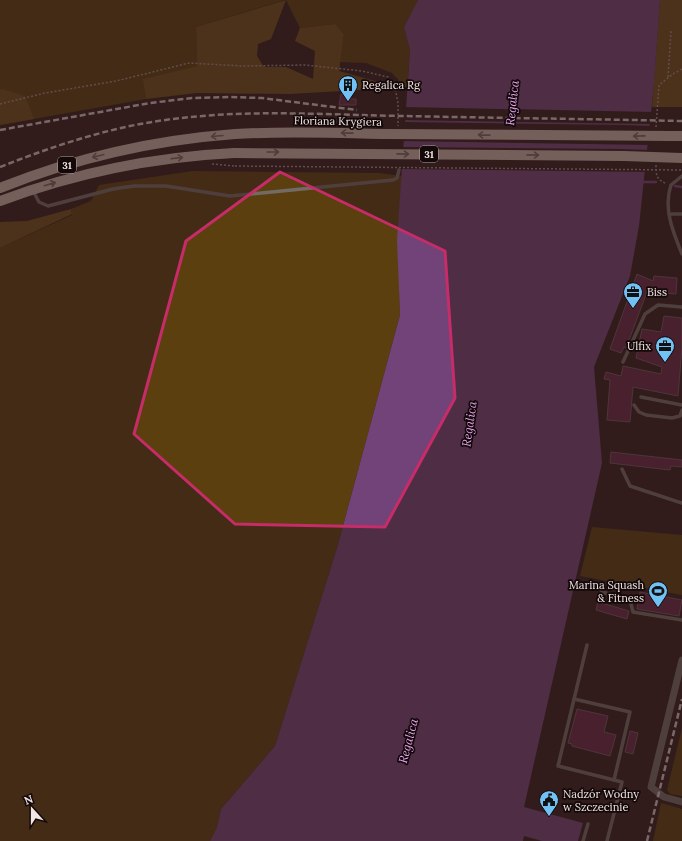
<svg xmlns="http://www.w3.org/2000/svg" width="682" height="841" viewBox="0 0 682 841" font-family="Lora,serif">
<rect width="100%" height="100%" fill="#311c1c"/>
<g fill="#5b3f0f">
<polygon points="0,0 284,0 196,27 197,66 144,79 146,99 0,125"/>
<polygon points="286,0 418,0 404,27 410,50 407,89 392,73 366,63 340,62 344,34 335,24 300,28"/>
<polygon points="193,171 379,173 402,176 398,235 400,315 337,548 275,746 221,809 217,827 210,841 0,841 0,248 72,215 71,209 91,201 99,185"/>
<polygon points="592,527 682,535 682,595 580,576"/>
<polygon points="682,728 682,796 670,794 667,790"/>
<polygon points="661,803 682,809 682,841 653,841"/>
</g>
<g fill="#6f4f1c">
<polygon points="286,0 271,39 258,44 257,56 264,67 286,67 313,79 315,51 295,41 300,28 335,24 344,34 339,71 382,83 376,89 290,94 197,93 146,99 143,79 197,66 196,27"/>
<polygon points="660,0 682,0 682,107 652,107"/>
<polygon points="2,89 25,96 34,119 0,125 0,90"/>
<polygon points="71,209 72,214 0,248 0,222 27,221"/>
</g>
<polygon fill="#724378" points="418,0 660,0 654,84 639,226 630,276 594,367 602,463 524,807 583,823 578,841 542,841 524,836 523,841 210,841 217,827 221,809 275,746 337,548 400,315 397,240 410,50 404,27"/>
<g fill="#311c1c">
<polygon points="404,107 653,112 652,124 403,120"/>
<polygon points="403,122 623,125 652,126 650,145 402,141"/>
<polygon points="402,147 618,149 649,150 647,172 401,169"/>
</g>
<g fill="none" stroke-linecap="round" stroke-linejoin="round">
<g stroke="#724378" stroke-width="2.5">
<polyline points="640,182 656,182"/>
<polyline points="675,186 682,187"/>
</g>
</g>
<g fill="#662646" stroke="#6d5760">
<polygon points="341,94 349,94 349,99 356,99 356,105 339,105"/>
<polygon points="637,274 653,281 654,276 677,278 676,294 647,292 626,348 624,347 621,353 610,349"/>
<polygon points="664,316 682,318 682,347 678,396 633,387 630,422 607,420 610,380 604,379 606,372 621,376 623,366 661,374 662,367 636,358 642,329 661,332"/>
<polygon points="611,452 682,460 682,467 671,466 670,470 610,463"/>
<polygon points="640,592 682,600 679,616 637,609"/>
<polygon points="598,602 629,611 627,619 596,610"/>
<polygon points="577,709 608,716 604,732 616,735 610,756 572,746 572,744 568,743"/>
<polygon points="630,731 638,733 633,754 625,752"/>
</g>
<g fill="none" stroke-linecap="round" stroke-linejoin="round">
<g stroke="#9a8888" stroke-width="1.5" stroke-dasharray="2 2" stroke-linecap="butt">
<polyline points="668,77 671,31"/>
<polyline points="0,104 45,93 116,81 189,63 243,66 305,65 362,71 388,77 395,88 398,103 398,126"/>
<polyline points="656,127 659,85 673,74 682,69"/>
<polyline points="212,164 235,166"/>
<path d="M656,165c0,9 0,14 9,18"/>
</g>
<g stroke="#746a65" stroke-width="3.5">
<path d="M682,176l-11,9c-8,23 2,47 11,69"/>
<polyline points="33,191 39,202 48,206 113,189 134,186 166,186 230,196 393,180 397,178 399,170"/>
<polyline points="669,214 682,214"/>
<polyline points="623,362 645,314 658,305 682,307"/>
<polyline points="641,397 682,405"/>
<polyline points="634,405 639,412 646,415 672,418 680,416 682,410"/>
<polyline points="622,469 630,486 682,503"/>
<polyline points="599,584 602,592 630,600 633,612 682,620"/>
<polyline points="587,645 558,766 622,782 607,841"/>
<polyline points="574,699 630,712 614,780"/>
<polyline points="583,841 588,824"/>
</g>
<polyline stroke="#746a65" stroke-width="7" points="682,660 651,787 664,797 682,802"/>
<g stroke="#c6b1a7" stroke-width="10">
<polyline points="671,136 682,136"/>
<path d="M0,188c75,-30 154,-48 235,-54 50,-3 101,-1 151,0"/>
<path d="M0,201c75,-28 154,-44 234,-48"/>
</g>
<g stroke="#d3c3c3" stroke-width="2.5" stroke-dasharray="6 3" stroke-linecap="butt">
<polyline points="0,130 150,103 192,98 228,97 262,98 357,110"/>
<path d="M0,167c56,-22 113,-41 173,-48 77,-10 155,-4 232,-3 92,2 185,3 277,5"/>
<polyline points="647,841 682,699"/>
</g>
<polyline stroke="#9a8888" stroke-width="1.5" stroke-dasharray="2 2" stroke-linecap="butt" points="235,166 682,170"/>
<g stroke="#c6b1a7" stroke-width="10">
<polyline points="386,134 671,136"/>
<polyline points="234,153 624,156 682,158"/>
</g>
</g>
<defs><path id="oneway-shaft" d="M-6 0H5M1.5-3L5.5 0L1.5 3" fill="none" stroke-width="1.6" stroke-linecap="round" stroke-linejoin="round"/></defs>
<g stroke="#756560">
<use href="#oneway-shaft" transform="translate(347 133) rotate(-179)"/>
<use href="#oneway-shaft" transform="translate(484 135) rotate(-179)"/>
<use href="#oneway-shaft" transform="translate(217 136) rotate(175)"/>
<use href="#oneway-shaft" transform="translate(639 136) rotate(179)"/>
<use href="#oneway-shaft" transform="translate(273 152)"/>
<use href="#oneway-shaft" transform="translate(403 154) rotate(1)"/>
<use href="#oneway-shaft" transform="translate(533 155) rotate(1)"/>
<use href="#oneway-shaft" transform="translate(98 156) rotate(166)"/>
<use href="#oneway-shaft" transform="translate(177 158) rotate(-7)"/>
<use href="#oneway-shaft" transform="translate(50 184) rotate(-16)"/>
</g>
<path d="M0 0H682V841H0ZM280,172l165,79 10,147 -70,129 -150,-3 -101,-90 52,-193z" fill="#311c1c" fill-opacity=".55" fill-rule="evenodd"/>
<path fill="none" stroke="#c72c69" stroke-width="3" stroke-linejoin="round" d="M280,172l165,79 10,147 -70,129 -150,-3 -101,-90 52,-193z"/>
<defs>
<symbol id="building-pin" viewBox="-11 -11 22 30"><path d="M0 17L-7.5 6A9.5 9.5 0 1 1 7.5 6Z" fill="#71c1f5" stroke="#130909"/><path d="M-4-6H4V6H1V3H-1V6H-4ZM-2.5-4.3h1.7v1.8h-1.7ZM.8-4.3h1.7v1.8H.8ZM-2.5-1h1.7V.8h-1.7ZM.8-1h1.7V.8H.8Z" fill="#111"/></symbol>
<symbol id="office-pin" viewBox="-11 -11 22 30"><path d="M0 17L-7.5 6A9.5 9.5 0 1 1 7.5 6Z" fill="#71c1f5" stroke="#130909"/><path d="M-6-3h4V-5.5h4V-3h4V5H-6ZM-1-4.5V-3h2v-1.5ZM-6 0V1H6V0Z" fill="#111"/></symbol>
<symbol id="stadium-pin" viewBox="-11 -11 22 30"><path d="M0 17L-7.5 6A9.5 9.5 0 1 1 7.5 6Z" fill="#71c1f5" stroke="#130909"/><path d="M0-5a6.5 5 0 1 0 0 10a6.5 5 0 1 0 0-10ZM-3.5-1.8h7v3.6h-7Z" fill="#111"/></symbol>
<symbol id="civic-pin" viewBox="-11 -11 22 30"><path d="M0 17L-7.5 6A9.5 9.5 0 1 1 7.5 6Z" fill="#71c1f5" stroke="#130909"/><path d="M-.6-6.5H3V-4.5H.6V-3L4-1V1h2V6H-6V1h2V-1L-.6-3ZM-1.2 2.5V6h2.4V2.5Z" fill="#111"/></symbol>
</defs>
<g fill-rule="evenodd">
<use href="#building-pin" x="337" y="74" width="22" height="30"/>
<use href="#office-pin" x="622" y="281" width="22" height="30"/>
<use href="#office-pin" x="654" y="335" width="22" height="30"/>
<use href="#stadium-pin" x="647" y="580" width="22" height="30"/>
<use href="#civic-pin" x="538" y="789" width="22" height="30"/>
</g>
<g text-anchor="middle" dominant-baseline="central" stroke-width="3.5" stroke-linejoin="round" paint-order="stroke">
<g fill="#130909" stroke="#b0a3a3" stroke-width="1">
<rect x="420" y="146" width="18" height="16" rx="3"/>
<rect x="58" y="157" width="18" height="16" rx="3"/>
</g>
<g font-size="10" font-weight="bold" fill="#f4e5e5">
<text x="429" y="154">31</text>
<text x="67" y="165">31</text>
</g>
<g font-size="11" fill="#f4e5e5" stroke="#130909" text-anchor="start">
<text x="362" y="85">Regalica Rg</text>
<text x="647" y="292">Biss</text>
<text x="651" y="346" text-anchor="end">Ulfix</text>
<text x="644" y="585" text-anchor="end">Marina Squash<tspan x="644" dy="13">&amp; Fitness</tspan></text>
<text x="563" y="794">Nadzór Wodny<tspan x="563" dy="13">w Szczecinie</tspan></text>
</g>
<g font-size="11" fill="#f4e5e5" stroke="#130909">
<text transform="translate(338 121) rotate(1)">Floriana Krygiera</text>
</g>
<g font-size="12" font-style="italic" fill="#e7a2ef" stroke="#130909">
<text transform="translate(512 103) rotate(-84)">Regalica</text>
<text transform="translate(469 424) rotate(-82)">Regalica</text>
<text transform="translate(408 741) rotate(-75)">Regalica</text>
</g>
</g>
<g transform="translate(32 809) rotate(339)" stroke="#130909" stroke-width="3" paint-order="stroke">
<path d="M0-3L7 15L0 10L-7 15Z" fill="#f4e5e5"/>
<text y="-6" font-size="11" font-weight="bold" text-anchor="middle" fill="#f4e5e5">N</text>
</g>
</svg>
